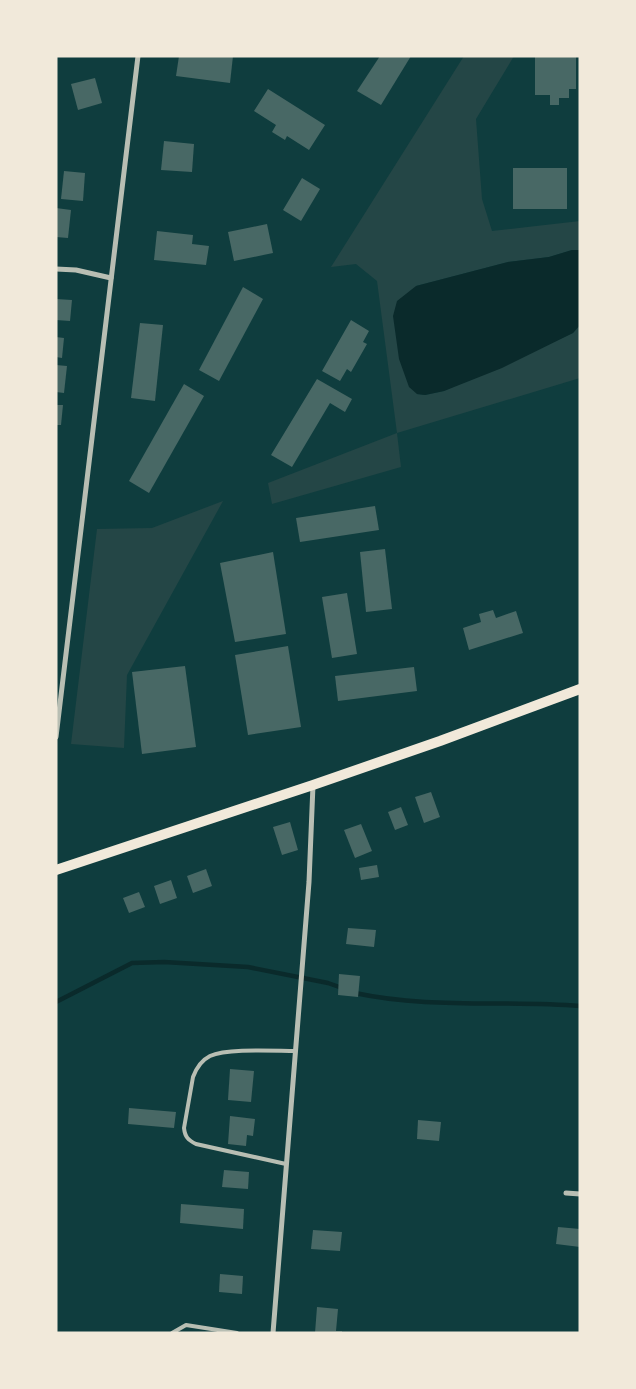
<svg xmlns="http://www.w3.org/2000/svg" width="636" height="1389" viewBox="0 0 636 1389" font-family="'DM Sans',sans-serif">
<rect width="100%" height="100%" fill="#0f3d3e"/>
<g fill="#244646">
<polygon points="464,56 514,56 476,119 482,199 492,231 580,221 580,250 572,250 549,257 508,262 416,286 417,394 425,395 444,391 573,333 580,325 580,378 397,433 401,467 272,504 268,483 397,433 377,281 356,264 331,267"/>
<polygon points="223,501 127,675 124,748 71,744 97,529 152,528"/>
</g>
<polygon fill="#0a2a2b" points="572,250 580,250 580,325 573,333 502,368 444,391 425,395 417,394 409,387 399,359 393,316 397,301 416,286 508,262 549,257"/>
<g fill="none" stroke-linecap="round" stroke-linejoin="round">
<g stroke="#0a2a2b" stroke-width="4.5">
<path d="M355,993c74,16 150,7 225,13"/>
<polyline points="56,1002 132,963 164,962 248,967 328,983 342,988"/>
</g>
</g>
<g fill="#486865">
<polygon points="179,56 233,56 230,83 176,76"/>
<polygon points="380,56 411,56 381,105 357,91"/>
<polygon points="535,56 576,56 576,89 569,89 569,98 559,98 559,105 550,105 550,95 535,95"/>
<polygon points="95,78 102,103 78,110 71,84"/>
<polygon points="268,89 325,125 309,150 287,136 285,140 272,132 276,125 254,111"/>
<polygon points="164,141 194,144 192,172 161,170"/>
<rect x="513" y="168" width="54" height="41"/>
<polygon points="64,171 85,173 83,201 61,199"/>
<polygon points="302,178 320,189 301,221 283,210"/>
<polygon points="56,208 71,210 68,238 56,237"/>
<polygon points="267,224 273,253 234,261 228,232"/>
<polygon points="157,231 193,235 192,244 209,246 206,265 154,260"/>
<polygon points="243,287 263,299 219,381 199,370"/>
<polygon points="56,299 72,300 70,321 56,320"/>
<polygon points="351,320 369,331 363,342 367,344 351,372 347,369 340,381 322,371"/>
<polygon points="140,323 163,325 155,401 131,398"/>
<polygon points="56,337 64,338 62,358 56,357"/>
<polygon points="56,365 67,366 64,393 56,392"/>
<polygon points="317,379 352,399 345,412 330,403 292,467 271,455"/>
<polygon points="184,384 204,396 149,493 129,481"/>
<polygon points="56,405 63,405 61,425 56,425"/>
<polygon points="375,506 379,530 300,542 296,518"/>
<polygon points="385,549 392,609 366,612 360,552"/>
<polygon points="273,552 286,634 235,642 220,563"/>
<polygon points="347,593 357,654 332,658 322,597"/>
<polygon points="493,610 496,618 516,611 523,633 469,650 463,628 481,622 479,614"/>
<polygon points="288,646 301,727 248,735 235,655"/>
<polygon points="185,666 196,747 142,754 132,672"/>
<polygon points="414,667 417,691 338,701 335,676"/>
<polygon points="431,792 440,817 424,823 415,797"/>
<polygon points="401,807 408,825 395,830 388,812"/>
<polygon points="290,822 298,850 282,855 273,827"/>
<polygon points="361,824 372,851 355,858 344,830"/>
<polygon points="377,865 379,877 361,880 359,868"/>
<polygon points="206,869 212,886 193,893 187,876"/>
<polygon points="171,880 177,898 160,904 154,886"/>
<polygon points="139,892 145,907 129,913 123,898"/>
<polygon points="348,928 376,930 374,947 346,944"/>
<polygon points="339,974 360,976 358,997 338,995"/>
<polygon points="230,1069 254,1071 251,1102 228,1100"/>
<polygon points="129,1108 176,1112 174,1128 128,1124"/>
<polygon points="230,1116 255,1119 253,1136 247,1135 246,1146 228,1144"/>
<polygon points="418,1120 441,1122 439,1141 417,1139"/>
<polygon points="224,1170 249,1172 248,1189 222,1187"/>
<polygon points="181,1204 244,1209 243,1229 180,1223"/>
<polygon points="558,1227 580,1229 580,1247 556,1244"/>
<polygon points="313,1230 342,1232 340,1251 311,1249"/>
<polygon points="220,1274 243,1276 242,1294 219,1292"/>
<polygon points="317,1307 338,1309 336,1331 342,1331 342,1333 315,1333"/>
</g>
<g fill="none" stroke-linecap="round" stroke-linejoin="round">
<g stroke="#b8beb3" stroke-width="4">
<path d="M286,1164l-90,-20c-8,-4 -11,-7 -12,-16l9,-51c3,-8 9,-17 17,-21 17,-8 65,-5 85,-5"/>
<polyline points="172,1333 186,1325 237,1333"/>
</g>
<g stroke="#b8beb3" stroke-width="5">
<polyline points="56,269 76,270 111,278"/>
<polyline points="56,737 138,56"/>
<polyline points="566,1193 580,1194"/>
<polyline points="273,1333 309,882 313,785"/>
</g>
<polyline stroke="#f1e9da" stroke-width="10" points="56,870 313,785 440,741 580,689"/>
</g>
<rect width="636" height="1389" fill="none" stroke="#f1e9da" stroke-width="115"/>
</svg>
